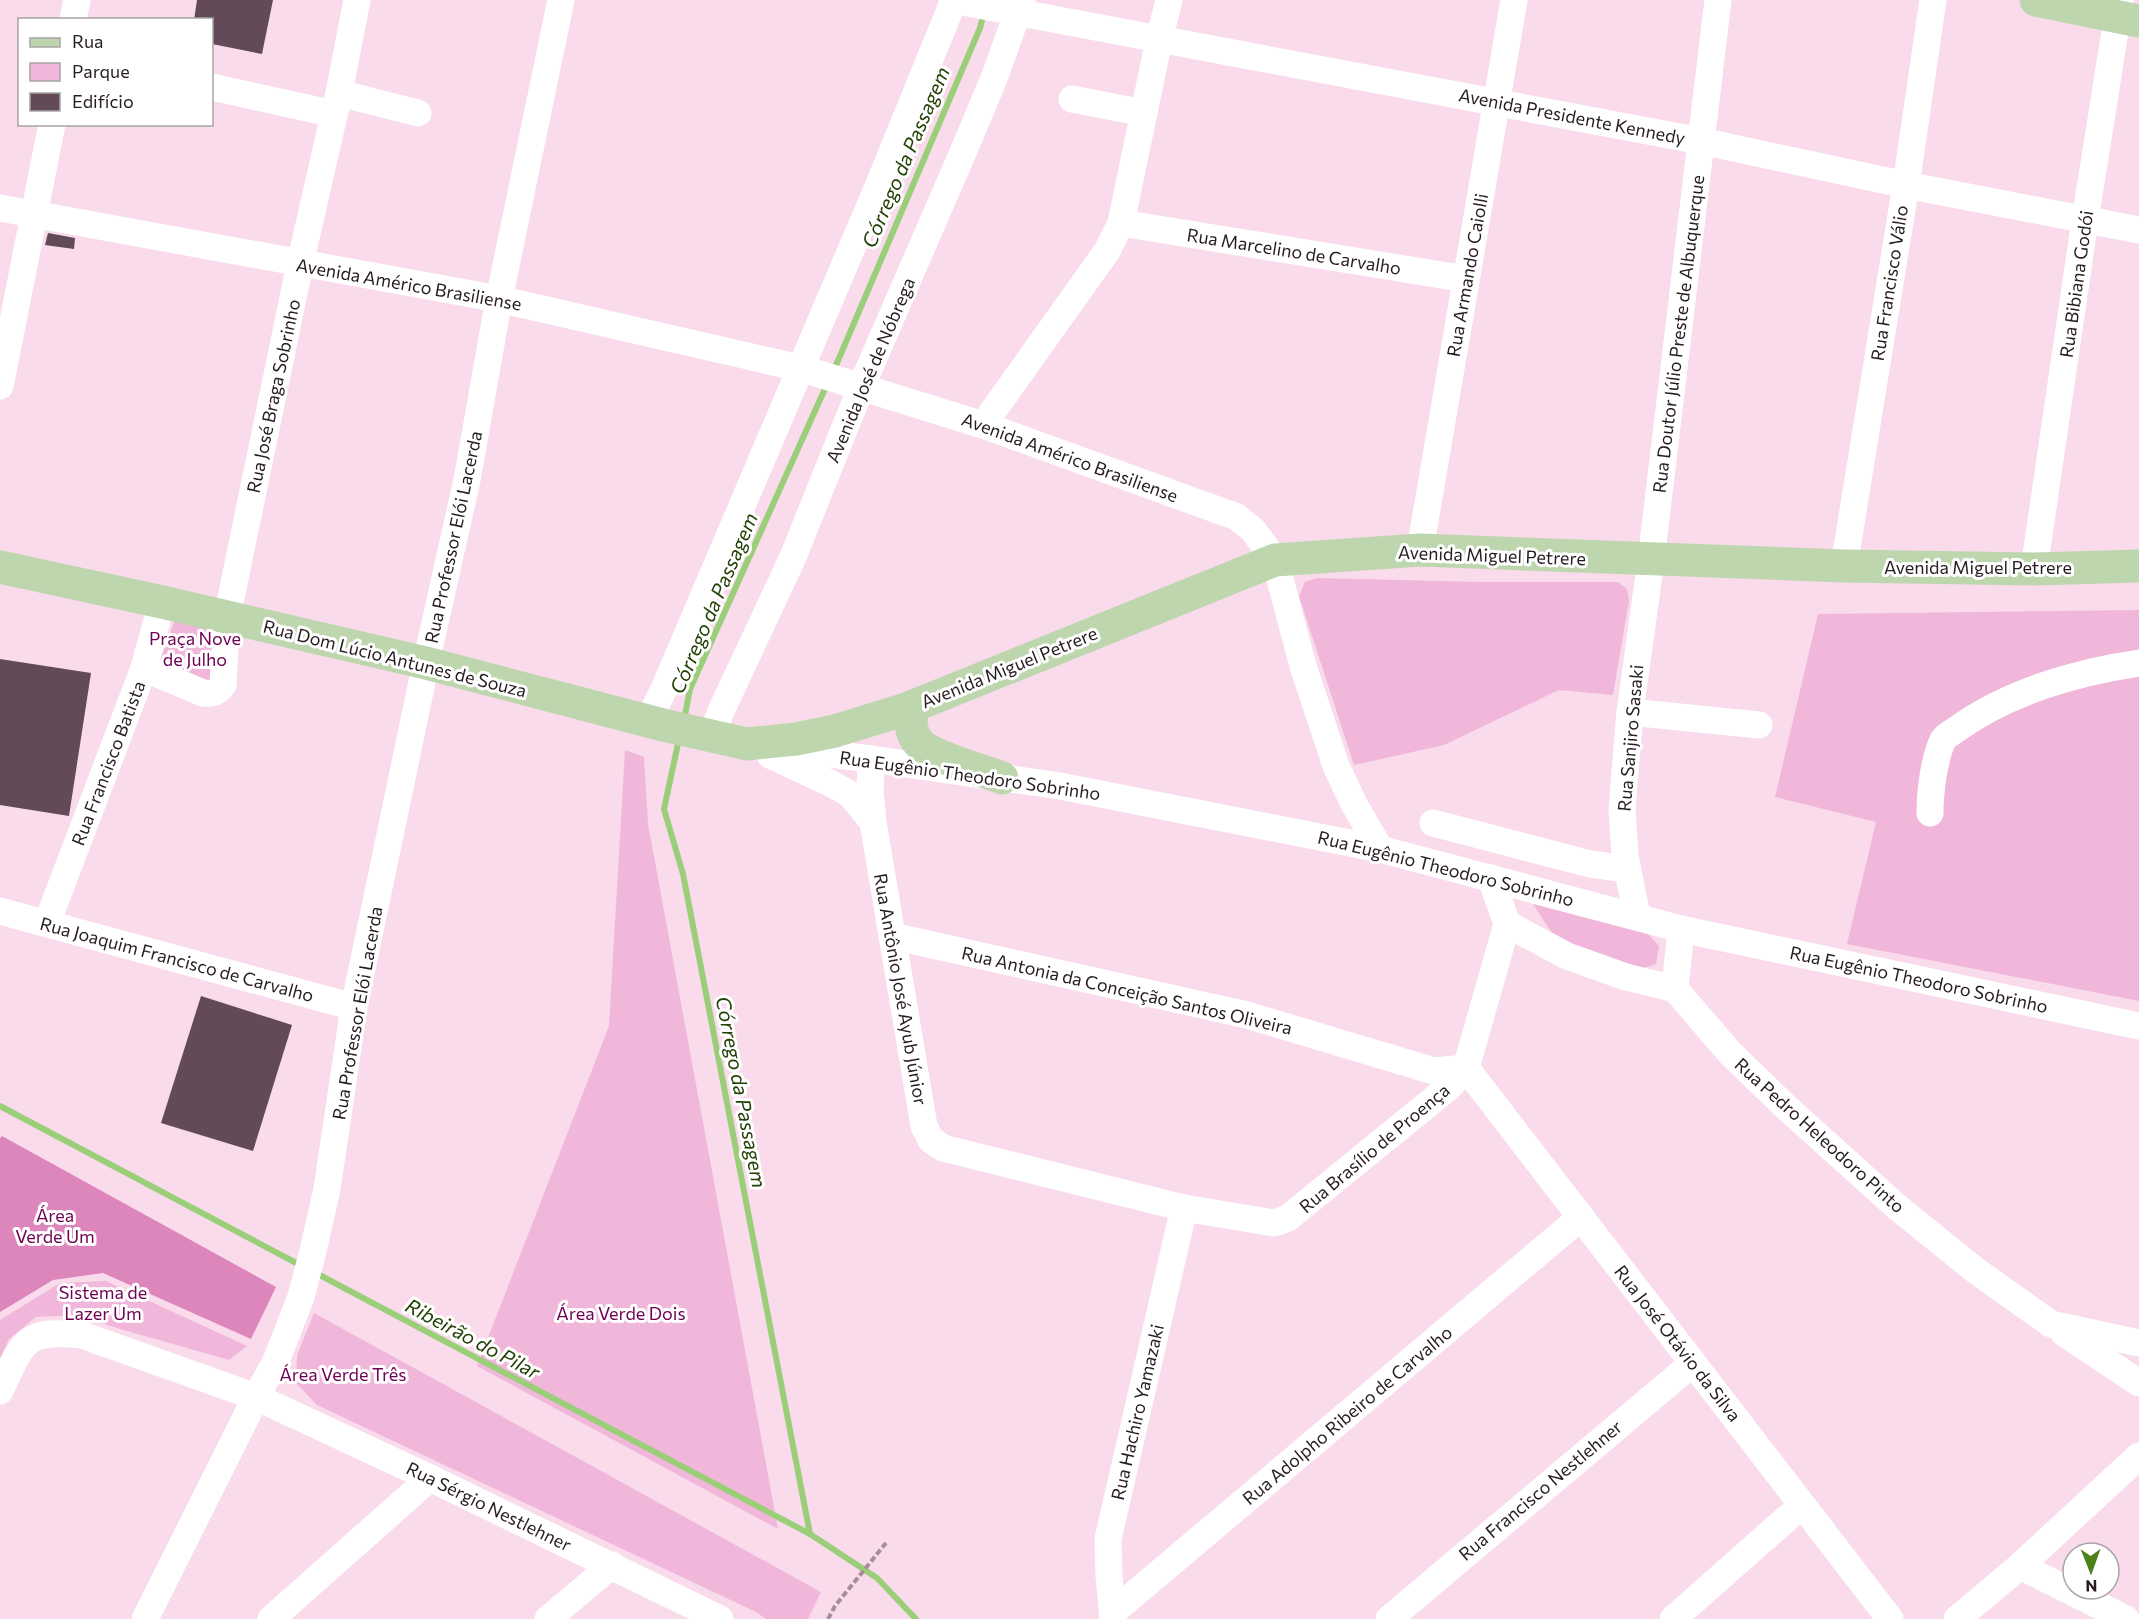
<svg xmlns="http://www.w3.org/2000/svg" width="2139" height="1619" viewBox="0 0 2139 1619" font-family="Commissioner,sans-serif">
<rect width="100%" height="100%" fill="#f9dbec"/>
<g fill="#f1b7da">
<polygon points="1317,578 1482,582 1618,582 1627,589 1629,601 1613,695 1559,690 1444,745 1354,765 1299,596 1305,582"/>
<polygon points="2139,610 2139,1001 1847,944 1876,822 1775,797 1818,614"/>
<polygon points="176,617 226,628 216,675 207,684 160,661"/>
<polygon points="625,750 644,757 648,824 778,1529 477,1366 609,1026"/>
<polygon points="1533,904 1648,934 1659,946 1656,964 1641,969 1556,939"/>
<polygon points="106,1281 247,1346 229,1360 120,1329 77,1315 36,1317 9,1339 0,1359 0,1320 60,1283"/>
<polygon points="314,1313 821,1592 808,1619 766,1619 756,1612 317,1405 296,1383 297,1355"/>
</g>
<polygon fill="#dd86bc" points="2,1136 276,1287 251,1339 103,1273 53,1280 0,1312 0,1138"/>
<g fill="none" stroke-linecap="round" stroke-linejoin="round">
<g stroke="#9bce79" stroke-width="6">
<polyline points="834,370 980,28 984,12"/>
<polyline points="684,720 690,689 828,382"/>
<polyline points="679,739 664,809 683,874 810,1534"/>
<polyline points="0,1106 302,1266"/>
<polyline points="314,1272 810,1534 877,1578 916,1619"/>
</g>
</g>
<g fill="#634a59">
<polygon points="197,0 273,0 262,54 212,44 212,20 194,20"/>
<polygon points="48,233 75,238 74,249 45,245"/>
<polygon points="0,659 91,673 69,816 0,805"/>
<polygon points="201,996 292,1025 253,1151 161,1123"/>
</g>
<g fill="none" stroke-linecap="round" stroke-linejoin="round">
<polyline stroke="#a48e9a" stroke-width="4" stroke-dasharray="6 3" stroke-linecap="butt" points="828,1619 835,1606 886,1543"/>
<g stroke="#fff" stroke-width="27">
<polyline points="952,0 1701,141 1906,185 2139,230"/>
<polyline points="73,20 77,0"/>
<polyline points="212,87 334,114"/>
<polyline points="339,93 418,113"/>
<polyline points="1072,99 1144,113"/>
<polyline points="0,208 499,299 800,368 983,425 1237,517 1253,530 1275,560 1303,666 1336,766 1354,804 1380,849"/>
<polyline points="1121,223 1466,279"/>
<polyline points="0,386 52,124"/>
<polyline points="983,425 1107,251 1121,223 1159,40 1169,0"/>
<polyline points="1420,550 1514,0"/>
<polyline points="1844,566 1906,185 1933,0"/>
<polyline points="2034,569 2085,220 2120,0"/>
<path d="M144,668l59,25c9,1 14,0 20,-8l4,-68 73,-353 39,-171 18,-93"/>
<polyline points="1630,712 1759,725"/>
<polyline points="648,721 664,689 877,189 954,0"/>
<polyline points="712,736 721,711 793,557 862,385 964,150 995,76 1022,0"/>
<polyline points="778,748 871,759 1060,786 1380,849 1681,929 2139,1026"/>
<polyline points="770,755 830,783 850,794 873,822"/>
<polyline points="871,759 870,791 873,822 924,1126 931,1140 943,1148 1184,1208 1274,1223 1288,1218 1449,1087 1466,1068 1507,924 1491,878"/>
<path d="M1930,813c0,-21 4,-54 13,-73 3,-5 10,-8 14,-11 51,-37 120,-57 182,-66"/>
<polyline points="1433,823 1590,864 1627,869"/>
<polyline points="0,911 354,1007"/>
<polyline points="1637,916 1625,856 1622,809 1630,712 1651,560 1718,0"/>
<polyline points="47,923 144,668 162,602"/>
<polyline points="1507,924 1567,956 1626,977 1675,989 1730,1053 1787,1108 1897,1207 1975,1270 2051,1324 2139,1343"/>
<polyline points="892,936 1247,1015 1434,1071 1466,1068 1890,1619"/>
<polyline points="1675,989 1681,929"/>
<polyline points="2064,1333 2139,1383"/>
<path d="M0,1391c23,-49 23,-62 82,-56l174,62 174,81 290,141"/>
<polyline points="2020,1566 2126,1619"/>
<polyline points="1113,1612 1581,1217"/>
<polyline points="145,1619 256,1397 276,1361 301,1297 313,1251 327,1189 354,1007 426,663 467,480 499,299 561,0"/>
<polyline points="271,1619 430,1478"/>
<polyline points="548,1619 612,1565"/>
<polyline points="1113,1619 1109,1576 1108,1539 1184,1208"/>
<polyline points="1389,1619 1693,1363"/>
<polyline points="1673,1619 1802,1505"/>
<polyline points="1957,1619 2020,1566 2139,1456"/>
</g>
<g stroke="#bdd6ad" stroke-width="33">
<polyline points="2036,0 2139,21"/>
<polyline points="0,567 162,602 426,663 663,725 747,744 796,739 835,731 906,709 1275,560 1420,550 1844,566 2034,569 2139,566"/>
<path d="M912,707c-1,12 -3,25 7,36 13,14 63,27 83,35"/>
</g>
</g>
<g text-anchor="middle" dominant-baseline="central" stroke-width="6" stroke-linejoin="round" paint-order="stroke">
<g font-size="18" fill="#261c22" stroke="#fff">
<text transform="translate(1572 116) rotate(11)">Avenida Presidente Kennedy</text>
<text transform="translate(1294 251) rotate(9)">Rua Marcelino de Carvalho</text>
<text transform="translate(1467 275) rotate(-80)">Rua Armando Caiolli</text>
<text transform="translate(1889 283) rotate(-81)">Rua Francisco Válio</text>
<text transform="translate(409 284) rotate(10)">Avenida Américo Brasiliense</text>
<text transform="translate(2076 284) rotate(-82)">Rua Bibiana Godói</text>
<text transform="translate(1678 334) rotate(-83)">Rua Doutor Júlio Preste de Albuquerque</text>
<text transform="translate(870 370) rotate(-67)">Avenida José de Nóbrega</text>
<text transform="translate(273 396) rotate(-78)">Rua José Braga Sobrinho</text>
<text transform="translate(1070 457) rotate(20)">Avenida Américo Brasiliense</text>
<text transform="translate(453 537) rotate(-78)">Rua Professor Elói Lacerda</text>
<text transform="translate(1492 555) rotate(2)">Avenida Miguel Petrere</text>
<text x="1978" y="567">Avenida Miguel Petrere</text>
<text transform="translate(395 658) rotate(14)">Rua Dom Lúcio Antunes de Souza</text>
<text transform="translate(1009 667) rotate(-22)">Avenida Miguel Petrere</text>
<text transform="translate(1630 738) rotate(-85)">Rua Sanjiro Sasaki</text>
<text transform="translate(108 763) rotate(-69)">Rua Francisco Batista</text>
<text transform="translate(970 775) rotate(8)">Rua Eugênio Theodoro Sobrinho</text>
<text transform="translate(1446 868) rotate(14)">Rua Eugênio Theodoro Sobrinho</text>
<text transform="translate(177 959) rotate(15)">Rua Joaquim Francisco de Carvalho</text>
<text transform="translate(1919 979) rotate(12)">Rua Eugênio Theodoro Sobrinho</text>
<text transform="translate(901 989) rotate(80)">Rua Antônio José Ayub Júnior</text>
<text transform="translate(1127 990) rotate(13)">Rua Antonia da Conceição Santos Oliveira</text>
<text transform="translate(357 1013) rotate(-80)">Rua Professor Elói Lacerda</text>
<text transform="translate(1820 1135) rotate(42)">Rua Pedro Heleodoro Pinto</text>
<text transform="translate(1374 1148) rotate(-40)">Rua Brasílio de Proença</text>
<text transform="translate(1678 1343) rotate(52)">Rua José Otávio da Silva</text>
<text transform="translate(1137 1412) rotate(-77)">Rua Hachiro Yamazaki</text>
<text transform="translate(1347 1415) rotate(-40)">Rua Adolpho Ribeiro de Carvalho</text>
<text transform="translate(1540 1490) rotate(-40)">Rua Francisco Nestlehner</text>
<text transform="translate(489 1506) rotate(26)">Rua Sérgio Nestlehner</text>
</g>
<g font-size="18" fill="#6f0254" stroke="#fff">
<text x="195" y="638">Praça Nove<tspan x="195" dy="21">de Julho</tspan></text>
<text x="55" y="1215">Área<tspan x="55" dy="21">Verde Um</tspan></text>
<text x="103" y="1292">Sistema de<tspan x="103" dy="21">Lazer Um</tspan></text>
<text x="621" y="1313">Área Verde Dois</text>
<text x="343" y="1374">Área Verde Três</text>
</g>
<g font-size="20" font-style="italic" fill="#214003" stroke="#fff">
<text transform="translate(905 157) rotate(-67)">Córrego da Passagem</text>
<text transform="translate(713 603) rotate(-67)">Córrego da Passagem</text>
<text transform="translate(742 1092) rotate(79)">Córrego da Passagem</text>
<text transform="translate(473 1338) rotate(28)">Ribeirão do Pilar</text>
</g>
</g>
<rect x="18" y="18" width="195" height="108" fill="#ffffff" stroke="#a8a4a7" stroke-width="1.5"/>
<rect x="30" y="38" width="30" height="9" fill="#bdd6ad" stroke="#a8a4a7" stroke-width="1.5"/>
<text x="72" y="48" font-size="18" fill="#261c22">Rua</text>
<rect x="30" y="63" width="30" height="18" fill="#f1b7da" stroke="#a8a4a7" stroke-width="1.5"/>
<text x="72" y="78" font-size="18" fill="#261c22">Parque</text>
<rect x="30" y="93" width="30" height="18" fill="#634a59" stroke="#a8a4a7" stroke-width="1.5"/>
<text x="72" y="108" font-size="18" fill="#261c22">Edifício</text>
<g transform="translate(2091 1571) rotate(179)"><circle r="28" fill="#ffffff" stroke="#a8a4a7" stroke-width="1.5"/>
<path d="M0-4.5L10 22L0 15L-10 22Z" fill="#4c8219"/>
<text y="-9" font-size="16" font-weight="bold" text-anchor="middle" fill="#261c22">N</text>
</g>
</svg>
